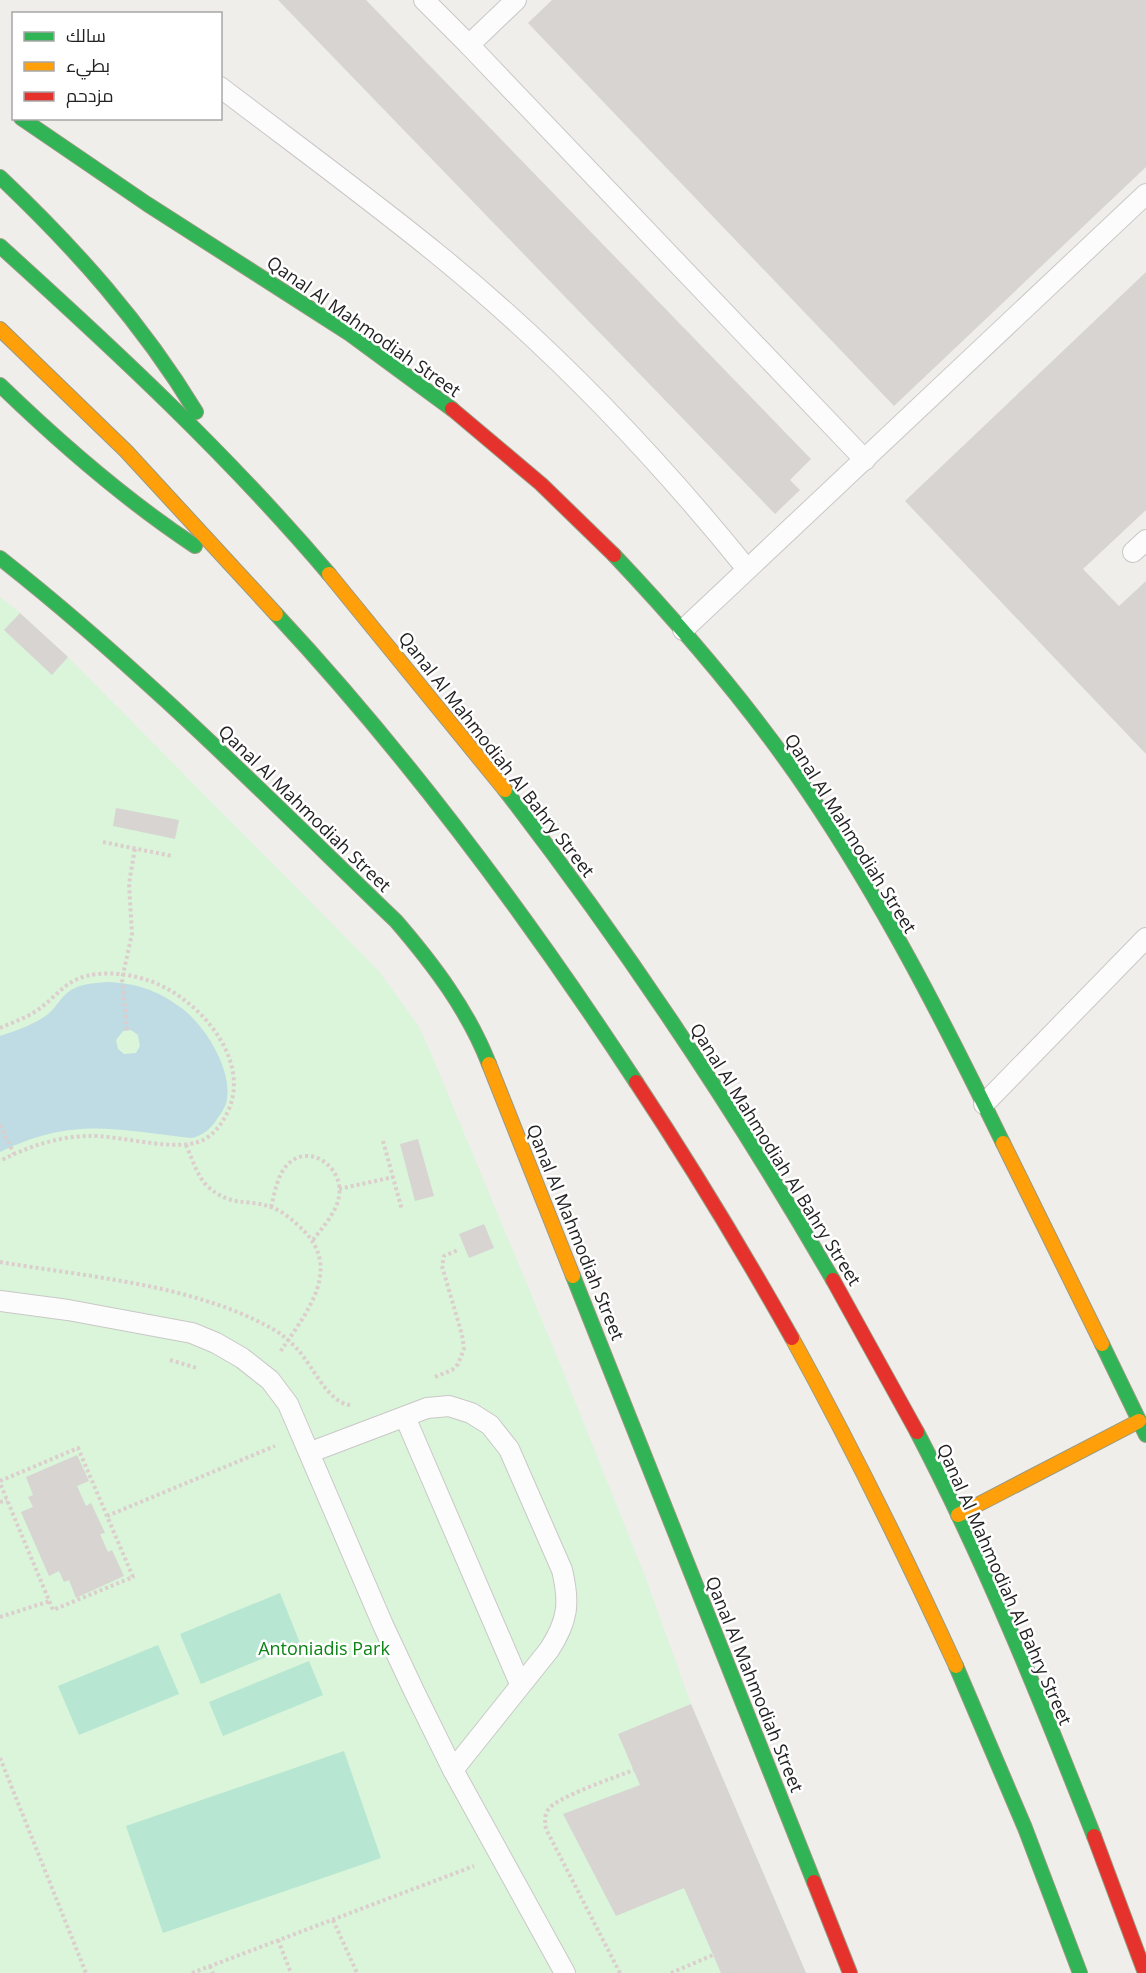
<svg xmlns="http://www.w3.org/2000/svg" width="1146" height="1973" viewBox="0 0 1146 1973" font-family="'Open Sans',Cairo,sans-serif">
<rect width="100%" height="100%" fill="#f0eeeb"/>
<polygon fill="#daf5da" points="0,597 20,613 68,657 378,970 418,1025 430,1051 556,1354 645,1576 691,1704 806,1973 0,1973"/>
<g fill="#b7e6d2">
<polygon points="280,1593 300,1643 201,1684 180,1634"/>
<polygon points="158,1645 179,1694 79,1735 58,1686"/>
<polygon points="309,1661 323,1695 223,1736 209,1702"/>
<polygon points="344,1751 381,1858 163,1933 126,1826"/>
</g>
<path fill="#bfdbe3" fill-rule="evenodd" d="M107,982c28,1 50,8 73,25 24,17 52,61 47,92 -1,8 -6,14 -10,20 -6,10 -14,16 -25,19 -76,-8 -118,-22 -192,14v-116c15,-5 30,-10 44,-19 10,-6 14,-16 23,-24 10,-9 27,-10 40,-11zM131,1030l7,5 2,11 -4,7 -12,1 -6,-5 -2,-9 7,-9z"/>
<g fill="#d7d4d2">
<polygon points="278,0 366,0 811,459 790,480 800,490 775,514"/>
<polygon points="552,0 1146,0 1146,167 894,406 528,23"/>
<polygon points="1146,272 1146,510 1083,569 1119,606 1146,581 1146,754 905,501"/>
<polygon points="20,613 68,657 52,675 4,630"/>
<polygon points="116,808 179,820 175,839 113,826"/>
<polygon points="418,1139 434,1196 415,1201 400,1144"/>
<polygon points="484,1224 494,1248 469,1258 459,1234"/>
<polygon points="77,1455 89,1481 77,1486 86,1506 91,1503 105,1533 100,1534 108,1552 112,1550 124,1576 76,1598 69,1580 64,1582 59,1571 49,1576 21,1512 33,1507 28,1497 33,1495 26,1477"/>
<polygon points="691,1704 806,1973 721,1973 684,1888 616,1916 563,1814 640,1785 618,1734"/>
</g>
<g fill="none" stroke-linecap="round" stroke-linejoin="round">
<defs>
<g id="lane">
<polyline points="424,0 469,45"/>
<polyline points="516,0 469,45 865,460"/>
<path d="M220,87c72,55 146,109 216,166 115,93 218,201 311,316"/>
<polyline points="1133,552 1146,540"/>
<polyline points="683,630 1146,194"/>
<polyline points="984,1104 1146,938"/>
<polyline points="0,1301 68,1310 192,1333 216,1343 242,1358 270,1380 288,1404 383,1625 414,1691 453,1770 565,1973"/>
<polyline points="405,1417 520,1684"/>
<path d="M311,1452l116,-44 22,-2 22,7 19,12 19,24 53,121c8,33 6,51 -13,80l-96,120"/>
</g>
<g id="fast">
<polyline points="21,118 147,204 350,334 452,409"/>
<path d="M0,177c75,71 142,146 196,235"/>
<path d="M0,246c115,104 228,209 329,328"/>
<path d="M0,385c61,59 124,114 195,161"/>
<path d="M614,555c70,74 136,151 193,235 76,112 137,232 196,353"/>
<path d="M0,558c141,111 267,239 396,363 37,43 72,89 93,143"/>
<path d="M276,614c134,144 252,303 360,468"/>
<path d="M505,790c120,156 230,320 328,490"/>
<polyline points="573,1276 814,1882"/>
<polyline points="1102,1344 1146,1435"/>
<path d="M917,1432c68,130 123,267 177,404"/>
<polyline points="956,1666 1025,1828 1080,1973"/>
</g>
<g id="slow">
<polyline points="0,329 126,451 276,614"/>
<polyline points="329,574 505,790"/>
<polyline points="489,1064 573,1276"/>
<polyline points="1003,1143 1102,1344"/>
<path d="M792,1338c59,107 113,217 164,328"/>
<polyline points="958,1515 1139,1421"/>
</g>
<g id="jam">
<polyline points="452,409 541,484 614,555"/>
<path d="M636,1082c55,83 107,169 156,256"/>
<polyline points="833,1280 917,1432"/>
<polyline points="1094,1836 1145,1973"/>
<polyline points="814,1882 850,1973"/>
</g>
</defs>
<use href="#lane" stroke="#c9c8c7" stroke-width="22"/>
<use href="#fast" stroke="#999a82" stroke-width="16"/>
<use href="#slow" stroke="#999a82" stroke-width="16"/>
<use href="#jam" stroke="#999a82" stroke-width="16"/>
<g stroke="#dccecd" stroke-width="4" stroke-dasharray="3 3" stroke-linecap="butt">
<polyline points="103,842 172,856"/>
<path d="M0,1028c11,-5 23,-9 33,-15 25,-15 31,-36 65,-39 15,-2 34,1 49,6 48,15 104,76 82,129 -5,11 -11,21 -21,28 -26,19 -88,-3 -121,-1 -31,1 -60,11 -87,25"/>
<polyline points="127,1030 122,979 132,934 129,884 135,848"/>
<polyline points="0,1125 14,1154"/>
<polyline points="383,1141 402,1210"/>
<path d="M186,1145c6,13 11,31 21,41 25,22 38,12 64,21 12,4 25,16 33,24 39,40 0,85 -24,121"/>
<polyline points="339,1189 393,1177"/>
<path d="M271,1207c4,-14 6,-32 17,-43 23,-22 56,5 51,32 -2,16 -17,32 -26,44"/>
<path d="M0,1262c88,15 191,22 271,66 10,5 20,14 28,23 14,16 30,53 52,54"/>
<polyline points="170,1360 197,1368"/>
<polyline points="435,1377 452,1370 458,1364 464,1349 462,1335 442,1266 444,1256 458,1250"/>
<polyline points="0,1481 78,1448 133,1577 53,1610 0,1483"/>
<polyline points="0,1502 7,1500"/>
<polyline points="107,1516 275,1446"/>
<polyline points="0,1617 50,1601"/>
<polyline points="0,1758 86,1973"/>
<polyline points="333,1920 357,1973"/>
<polyline points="278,1940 291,1973"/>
<polyline points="210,1966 213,1973"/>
<polyline points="192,1973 474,1866"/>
<path d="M620,1973l-74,-144c-1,-7 -2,-13 2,-19 6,-12 70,-34 86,-40"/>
<polyline points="671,1973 713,1955"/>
</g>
<use href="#lane" stroke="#fdfcfc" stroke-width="20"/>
<use href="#fast" stroke="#30b455" stroke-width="14"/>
<use href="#slow" stroke="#ff9f0a" stroke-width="14"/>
<use href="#jam" stroke="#e5322d" stroke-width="14"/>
</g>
<g text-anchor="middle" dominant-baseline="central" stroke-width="5" stroke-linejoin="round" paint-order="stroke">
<g font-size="18" fill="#222" stroke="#fff">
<text transform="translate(364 326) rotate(35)">Qanal Al Mahmodiah Street</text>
<text transform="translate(497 754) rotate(52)">Qanal Al Mahmodiah Al Bahry Street</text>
<text transform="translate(305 808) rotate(44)">Qanal Al Mahmodiah Street</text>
<text transform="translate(851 833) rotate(58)">Qanal Al Mahmodiah Street</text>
<text transform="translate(776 1154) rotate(58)">Qanal Al Mahmodiah Al Bahry Street</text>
<text transform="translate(576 1232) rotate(68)">Qanal Al Mahmodiah Street</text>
<text transform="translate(1005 1584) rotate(66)">Qanal Al Mahmodiah Al Bahry Street</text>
<text transform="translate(755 1684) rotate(68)">Qanal Al Mahmodiah Street</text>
</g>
<g font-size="18" fill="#0c8416" stroke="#fff">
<text x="324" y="1648">Antoniadis Park</text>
</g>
</g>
<rect x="12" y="12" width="210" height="108" fill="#ffffff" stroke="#a7a7a7" stroke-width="1.5"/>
<rect x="24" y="32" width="30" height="9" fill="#30b455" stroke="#a7a7a7" stroke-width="1.5"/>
<text x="66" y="42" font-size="18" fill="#222222">سالك</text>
<rect x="24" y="62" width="30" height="9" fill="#ff9f0a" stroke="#a7a7a7" stroke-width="1.5"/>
<text x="66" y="72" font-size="18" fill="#222222">بطيء</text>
<rect x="24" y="92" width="30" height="9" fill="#e5322d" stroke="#a7a7a7" stroke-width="1.5"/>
<text x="66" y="102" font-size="18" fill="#222222">مزدحم</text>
</svg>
